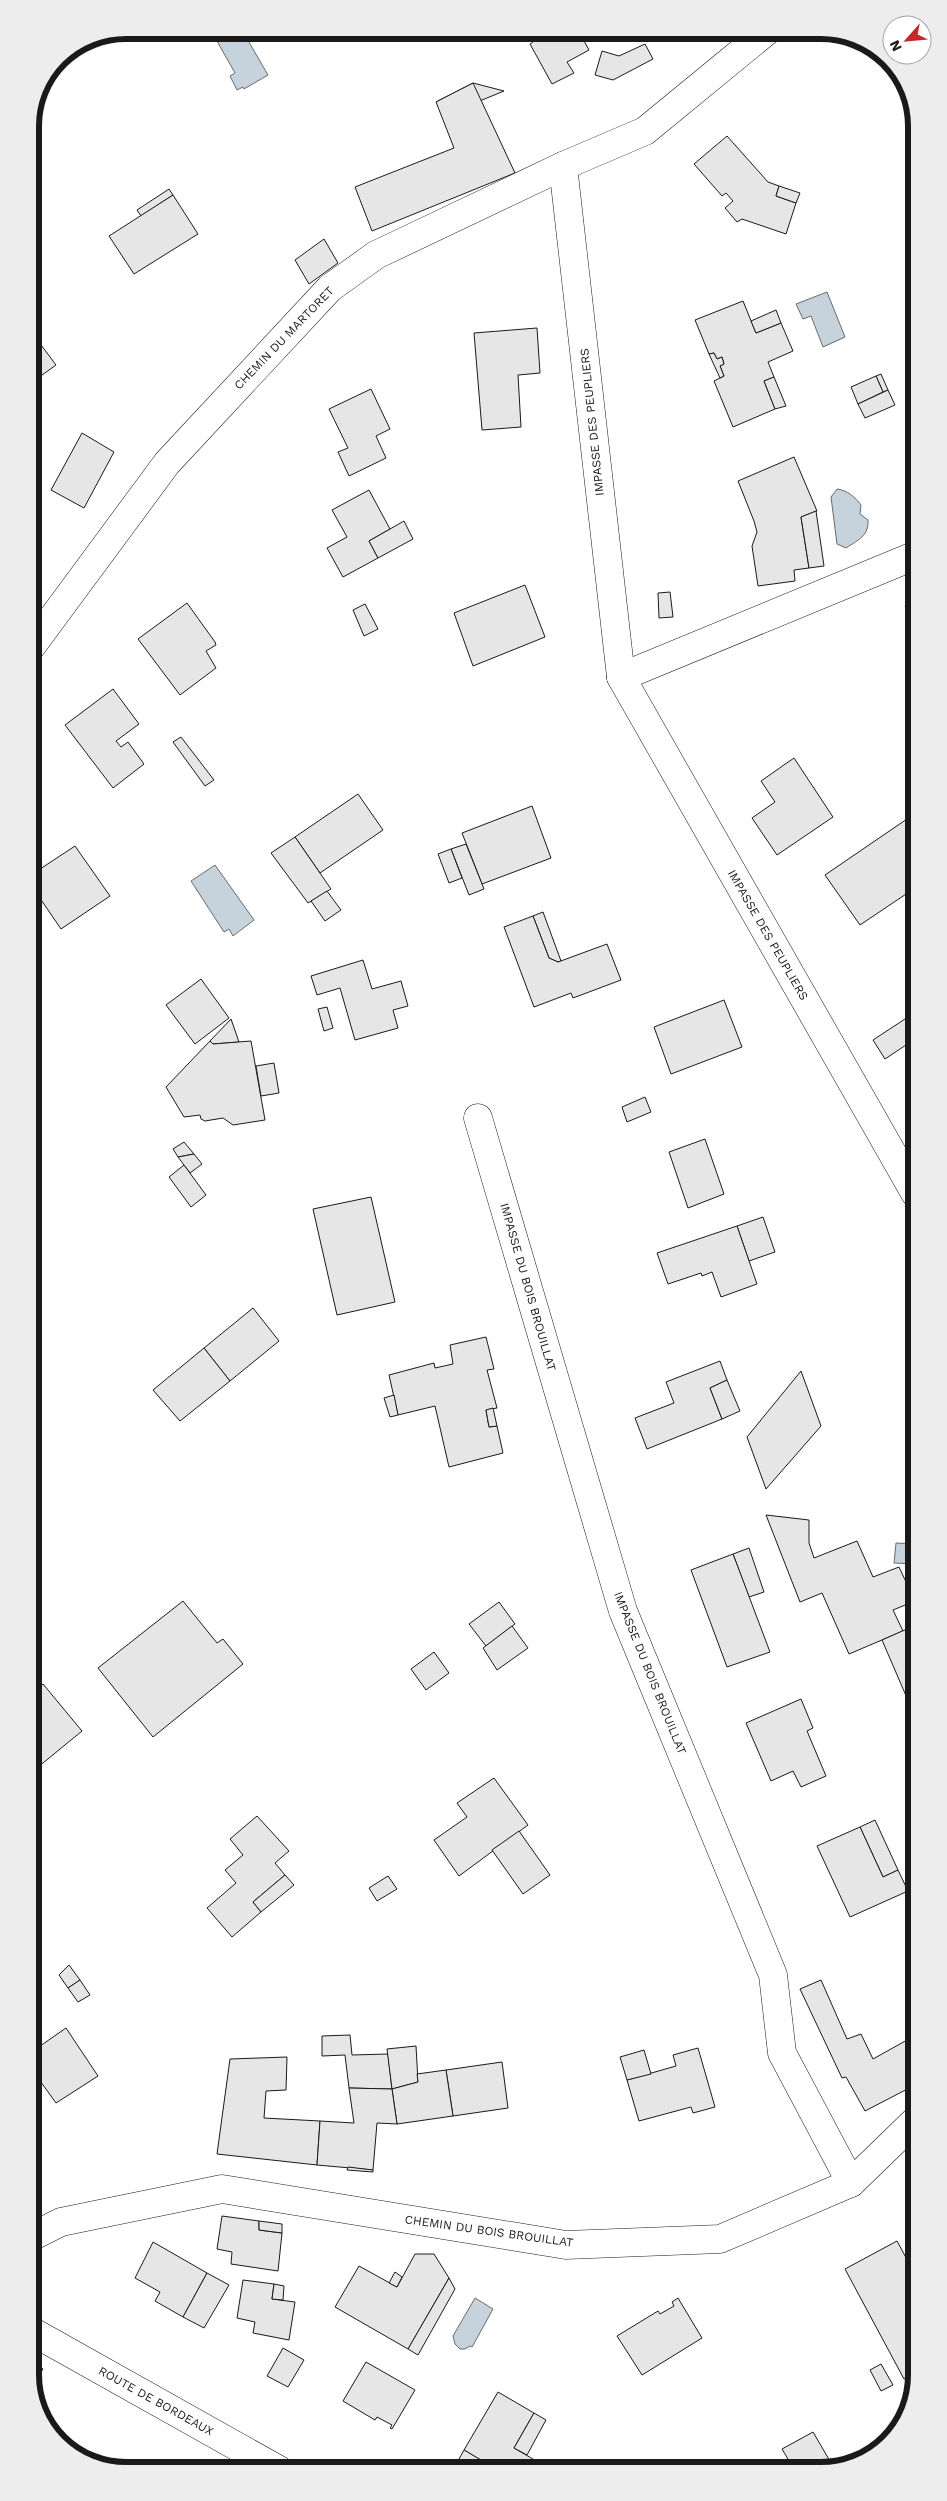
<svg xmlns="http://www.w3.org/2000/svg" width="947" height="2501" viewBox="0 0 947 2501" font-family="'Work Sans',sans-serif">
<rect width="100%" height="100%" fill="#fff"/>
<g fill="#c6d2dc" stroke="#6a6a6a">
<polygon points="237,30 242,30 268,75 244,89 243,87 237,90 230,76 235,73 217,41"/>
<polygon points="827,292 845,337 823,347 811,316 803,319 796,304"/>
<path d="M837,489c10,1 18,8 24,16l-1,9 8,6c1,16 -10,20 -22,28l-9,-4 -6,-47z"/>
<polygon points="215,865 254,920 233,936 229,929 224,932 191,881"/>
<polygon points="896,1543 916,1544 916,1564 894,1563"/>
<polygon points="475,2298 493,2309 472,2347 470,2346 465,2349 460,2349 455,2344 453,2336"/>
</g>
<g fill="#e6e6e6" stroke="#1a1a1a">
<polygon points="532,30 578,30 589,50 567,62 574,73 552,84 530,44 537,39"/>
<polygon points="645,44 653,59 613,80 595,75 602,51 619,56"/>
<polygon points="473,83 504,91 465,107 436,102"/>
<polygon points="473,83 515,173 372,231 355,187 454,148 436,102"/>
<polygon points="727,136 768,182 779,186 776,196 796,203 786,234 742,219 737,222 725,208 733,201 726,193 722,196 694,164"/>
<polygon points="779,186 800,193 796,203 776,196"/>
<polygon points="169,189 173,195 141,216 137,210"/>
<polygon points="173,195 198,234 134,274 109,236"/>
<polygon points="324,239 338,263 309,284 295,260"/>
<polygon points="743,301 756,333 781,323 793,351 768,362 774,377 764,381 775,409 733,427 714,381 724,376 720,366 724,364 722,357 717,359 714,353 709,354 695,320"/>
<polygon points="776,310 781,323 756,333 751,321"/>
<polygon points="537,328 540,373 518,375 521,427 482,430 474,333"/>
<polygon points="30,330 56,365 31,383"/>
<polygon points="714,353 717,359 722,357 724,364 720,366 724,376 720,378 709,354"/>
<polygon points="881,374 888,390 883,392 876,376"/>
<polygon points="876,376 883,392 858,404 851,387"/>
<polygon points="774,377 786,406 775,409 764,381"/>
<polygon points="371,389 390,429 376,436 386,458 349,476 338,452 348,448 329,409"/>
<polygon points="888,390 895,405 865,418 858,404"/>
<polygon points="82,433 114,452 84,508 51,490"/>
<polygon points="794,457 817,511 801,517 809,568 794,570 795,581 758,586 752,546 757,532 754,521 738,481"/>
<polygon points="369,490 390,529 369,541 378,558 343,577 327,548 347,537 332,510"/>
<polygon points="816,511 824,566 809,568 801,517"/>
<polygon points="404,521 413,539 378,558 369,541"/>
<polygon points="31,529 42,543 31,553"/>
<polygon points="525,585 545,637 473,666 454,613"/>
<polygon points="670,592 673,617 659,618 658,593"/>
<polygon points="914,601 914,619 905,605"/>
<polygon points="187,603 215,642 216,645 206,651 216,668 180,695 138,639"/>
<polygon points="365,604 378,629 364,636 353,610"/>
<polygon points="113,689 139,724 116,741 121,747 128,742 144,764 113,788 65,725"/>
<polygon points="181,737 214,780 205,786 173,742"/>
<polygon points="794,758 833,817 777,855 752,818 775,802 761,781"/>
<polygon points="358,794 383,830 320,873 295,837"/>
<polygon points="532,806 551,858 482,884 462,833"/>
<polygon points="907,819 915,831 915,888 860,925 825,875"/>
<polygon points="295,837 331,889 308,903 271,853"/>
<polygon points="466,844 484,889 469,895 451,849"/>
<polygon points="75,846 110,896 61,929 31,885 31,875"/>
<polygon points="451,849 462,878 449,883 438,854"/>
<polygon points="327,891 341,910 325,921 311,901"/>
<polygon points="543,912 561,961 558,962 549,958 533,916"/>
<polygon points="533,916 549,958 558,962 607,944 621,980 573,998 571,993 534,1007 504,927"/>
<polygon points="363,960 372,989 401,981 408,1006 393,1010 398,1028 355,1040 340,988 317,995 311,976"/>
<polygon points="201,979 229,1018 195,1044 166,1005"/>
<polygon points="724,1000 742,1047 671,1074 654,1027"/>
<polygon points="327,1007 333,1028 324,1031 318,1009"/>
<polygon points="231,1019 239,1042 213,1044 210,1041"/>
<polygon points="905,1019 915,1035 915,1039 885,1059 873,1040"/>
<polygon points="210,1041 213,1044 251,1041 265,1120 233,1125 223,1118 205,1121 201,1119 200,1115 184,1117 166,1087"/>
<polygon points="274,1063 279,1093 261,1096 256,1066"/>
<polygon points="645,1097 651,1112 627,1122 622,1107"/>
<polygon points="705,1139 724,1194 688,1208 669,1152"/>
<polygon points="184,1142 194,1154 178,1157 173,1149"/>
<polygon points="194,1154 202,1164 190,1173 178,1157"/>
<polygon points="184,1165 206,1195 191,1207 169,1177"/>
<polygon points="371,1197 395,1302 337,1315 313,1209"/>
<polygon points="763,1217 775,1252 749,1261 737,1226"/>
<polygon points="737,1226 757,1284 721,1297 712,1272 702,1276 701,1273 668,1284 657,1253"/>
<polygon points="253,1308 279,1341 230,1381 204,1348"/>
<polygon points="486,1337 494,1369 487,1370 497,1408 486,1410 489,1427 497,1426 503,1453 449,1467 435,1406 398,1415 389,1375 434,1363 435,1368 453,1364 450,1345"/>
<polygon points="204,1348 230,1381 180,1421 153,1390"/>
<polygon points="720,1361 727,1380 710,1388 722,1419 647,1449 635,1418 674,1403 666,1382"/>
<polygon points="801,1371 821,1426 766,1489 747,1437"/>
<polygon points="727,1380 740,1411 722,1419 710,1388"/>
<polygon points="394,1395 398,1415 390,1417 384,1398"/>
<polygon points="493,1408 497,1426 489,1427 486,1410"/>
<polygon points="916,1408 916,1445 910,1446 907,1409"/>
<polygon points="766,1515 809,1520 809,1543 814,1558 857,1541 873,1577 899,1567 915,1601 893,1610 903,1631 849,1654 822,1593 800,1602"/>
<polygon points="749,1548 764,1592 749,1597 733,1554"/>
<polygon points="733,1554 770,1652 727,1667 691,1570"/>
<polygon points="183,1601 217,1643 223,1639 243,1664 153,1737 98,1668"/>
<polygon points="499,1602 515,1624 486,1646 469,1624"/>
<polygon points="916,1625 916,1719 882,1640"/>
<polygon points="512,1626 528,1648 497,1670 483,1648"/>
<polygon points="434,1652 449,1673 426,1690 411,1669"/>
<polygon points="43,1684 82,1731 32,1772 32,1693"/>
<polygon points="801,1699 813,1728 807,1731 826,1776 801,1787 793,1771 771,1781 746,1723"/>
<polygon points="494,1778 528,1825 459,1876 434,1840 467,1817 457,1803"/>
<polygon points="257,1816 289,1851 275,1863 285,1875 253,1902 261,1912 232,1937 207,1908 236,1883 225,1870 243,1855 230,1839"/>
<polygon points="875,1820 898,1870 883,1877 860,1827"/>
<polygon points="860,1827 883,1877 898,1870 908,1891 850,1917 817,1846"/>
<polygon points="519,1831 550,1875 523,1894 492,1850"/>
<polygon points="285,1875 294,1885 261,1912 253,1902"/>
<polygon points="388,1876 397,1889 377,1901 369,1888"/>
<polygon points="69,1965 80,1980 68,1988 59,1975"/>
<polygon points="80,1980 90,1995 78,2002 68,1988"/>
<polygon points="821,1980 847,2039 861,2034 873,2059 916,2035 917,2084 865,2111 846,2077 842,2078 800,1989"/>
<polygon points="66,2028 98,2076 56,2103 33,2071 33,2051"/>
<polygon points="350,2035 352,2055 388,2054 392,2089 349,2088 345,2055 322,2056 322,2036"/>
<polygon points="416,2046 418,2082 392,2089 387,2049"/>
<polygon points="698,2048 715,2107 693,2113 691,2107 639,2121 627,2080 676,2066 673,2055"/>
<polygon points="644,2050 651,2074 627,2080 620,2057"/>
<polygon points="287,2057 286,2090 266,2091 264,2118 320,2121 317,2165 217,2154 230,2059"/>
<polygon points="502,2062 508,2108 453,2116 446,2070"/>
<polygon points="446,2070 453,2116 397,2124 392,2089 418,2082 417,2074"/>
<polygon points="349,2088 392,2089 397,2124 377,2123 373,2170 317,2165 320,2121 354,2123"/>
<polygon points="348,2167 373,2170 373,2172 347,2170"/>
<polygon points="222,2216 259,2221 259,2230 282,2233 278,2271 231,2264 232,2252 217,2249"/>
<polygon points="259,2221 282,2224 282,2233 259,2230"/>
<polygon points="897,2241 917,2278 917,2372 904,2379 845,2269"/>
<polygon points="153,2242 207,2273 183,2317 155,2301 160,2292 135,2278"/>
<polygon points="415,2254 434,2254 449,2278 408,2349 335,2307 359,2266 397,2287"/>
<polygon points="395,2272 402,2277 397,2287 389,2283"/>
<polygon points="207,2273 229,2285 204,2328 183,2317"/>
<polygon points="449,2278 455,2289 418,2355 408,2349"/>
<polygon points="243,2280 274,2284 272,2299 295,2302 289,2340 253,2333 255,2322 237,2318"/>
<polygon points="274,2284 284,2286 283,2300 272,2299"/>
<polygon points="678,2298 702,2338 642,2375 617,2336 658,2311 660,2314 674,2306 672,2302"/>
<polygon points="283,2348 304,2360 288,2387 267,2376"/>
<polygon points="366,2362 415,2390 392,2429 390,2428 392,2425 377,2417 375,2420 343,2401"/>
<polygon points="33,2363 43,2369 37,2378 33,2376"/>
<polygon points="881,2364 893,2385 881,2391 870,2370"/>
<polygon points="498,2392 534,2413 514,2448 550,2469 490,2469 491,2466 464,2450"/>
<polygon points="534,2413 546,2420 527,2455 514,2448"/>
<polygon points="813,2432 834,2468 787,2468 792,2466 782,2449"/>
<polygon points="464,2450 491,2466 490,2469 476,2469 459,2459"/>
</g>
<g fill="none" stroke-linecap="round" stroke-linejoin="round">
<defs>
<g id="minor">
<polyline points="563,166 621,677 915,1193"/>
<polyline points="31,647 167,463 330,288 376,255 563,166 645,131 768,30"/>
<polyline points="621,677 914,556"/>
<polyline points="478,1118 623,1611 773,1975 782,2053 851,2183"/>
<polyline points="33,2236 61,2222 222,2189 566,2245 720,2239 851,2183 917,2119"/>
</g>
<polyline id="secondary" points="33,2332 279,2470"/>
</defs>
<use href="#minor" stroke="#1a1a1a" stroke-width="29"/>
<use href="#secondary" stroke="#1a1a1a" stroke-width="29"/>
<use href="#minor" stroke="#fff" stroke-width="28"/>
<use href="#secondary" stroke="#fff" stroke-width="28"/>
</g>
<g text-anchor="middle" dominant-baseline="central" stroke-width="4" stroke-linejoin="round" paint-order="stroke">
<g font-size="12" fill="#1a1a1a" stroke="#fff">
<text transform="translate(284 338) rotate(-46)">CHEMIN DU MARTORET</text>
<text transform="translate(592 422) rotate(-96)">IMPASSE DES PEUPLIERS</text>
<text transform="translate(768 935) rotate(60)">IMPASSE DES PEUPLIERS</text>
<text transform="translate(528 1287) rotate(74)">IMPASSE DU BOIS BROUILLAT</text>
<text transform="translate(650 1673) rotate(68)">IMPASSE DU BOIS BROUILLAT</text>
<text transform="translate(489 2231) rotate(8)">CHEMIN DU BOIS BROUILLAT</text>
<text transform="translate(156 2401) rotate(29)">ROUTE DE BORDEAUX</text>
</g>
</g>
<path d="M0 0H947V2501H0ZM126 39H821A87 87 0 0 1 908 126V2375A87 87 0 0 1 821 2462H126A87 87 0 0 1 39 2375V126A87 87 0 0 1 126 39Z" fill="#ededed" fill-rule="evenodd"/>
<path fill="none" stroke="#1a1a1a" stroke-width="6" d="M126 39H821A87 87 0 0 1 908 126V2375A87 87 0 0 1 821 2462H126A87 87 0 0 1 39 2375V126A87 87 0 0 1 126 39Z"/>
<g transform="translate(907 40) rotate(243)"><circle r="24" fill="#ffffff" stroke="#a3a3a3"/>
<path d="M0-4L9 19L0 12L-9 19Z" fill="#c62828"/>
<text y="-8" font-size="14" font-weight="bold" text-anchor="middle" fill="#1a1a1a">N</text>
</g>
</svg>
